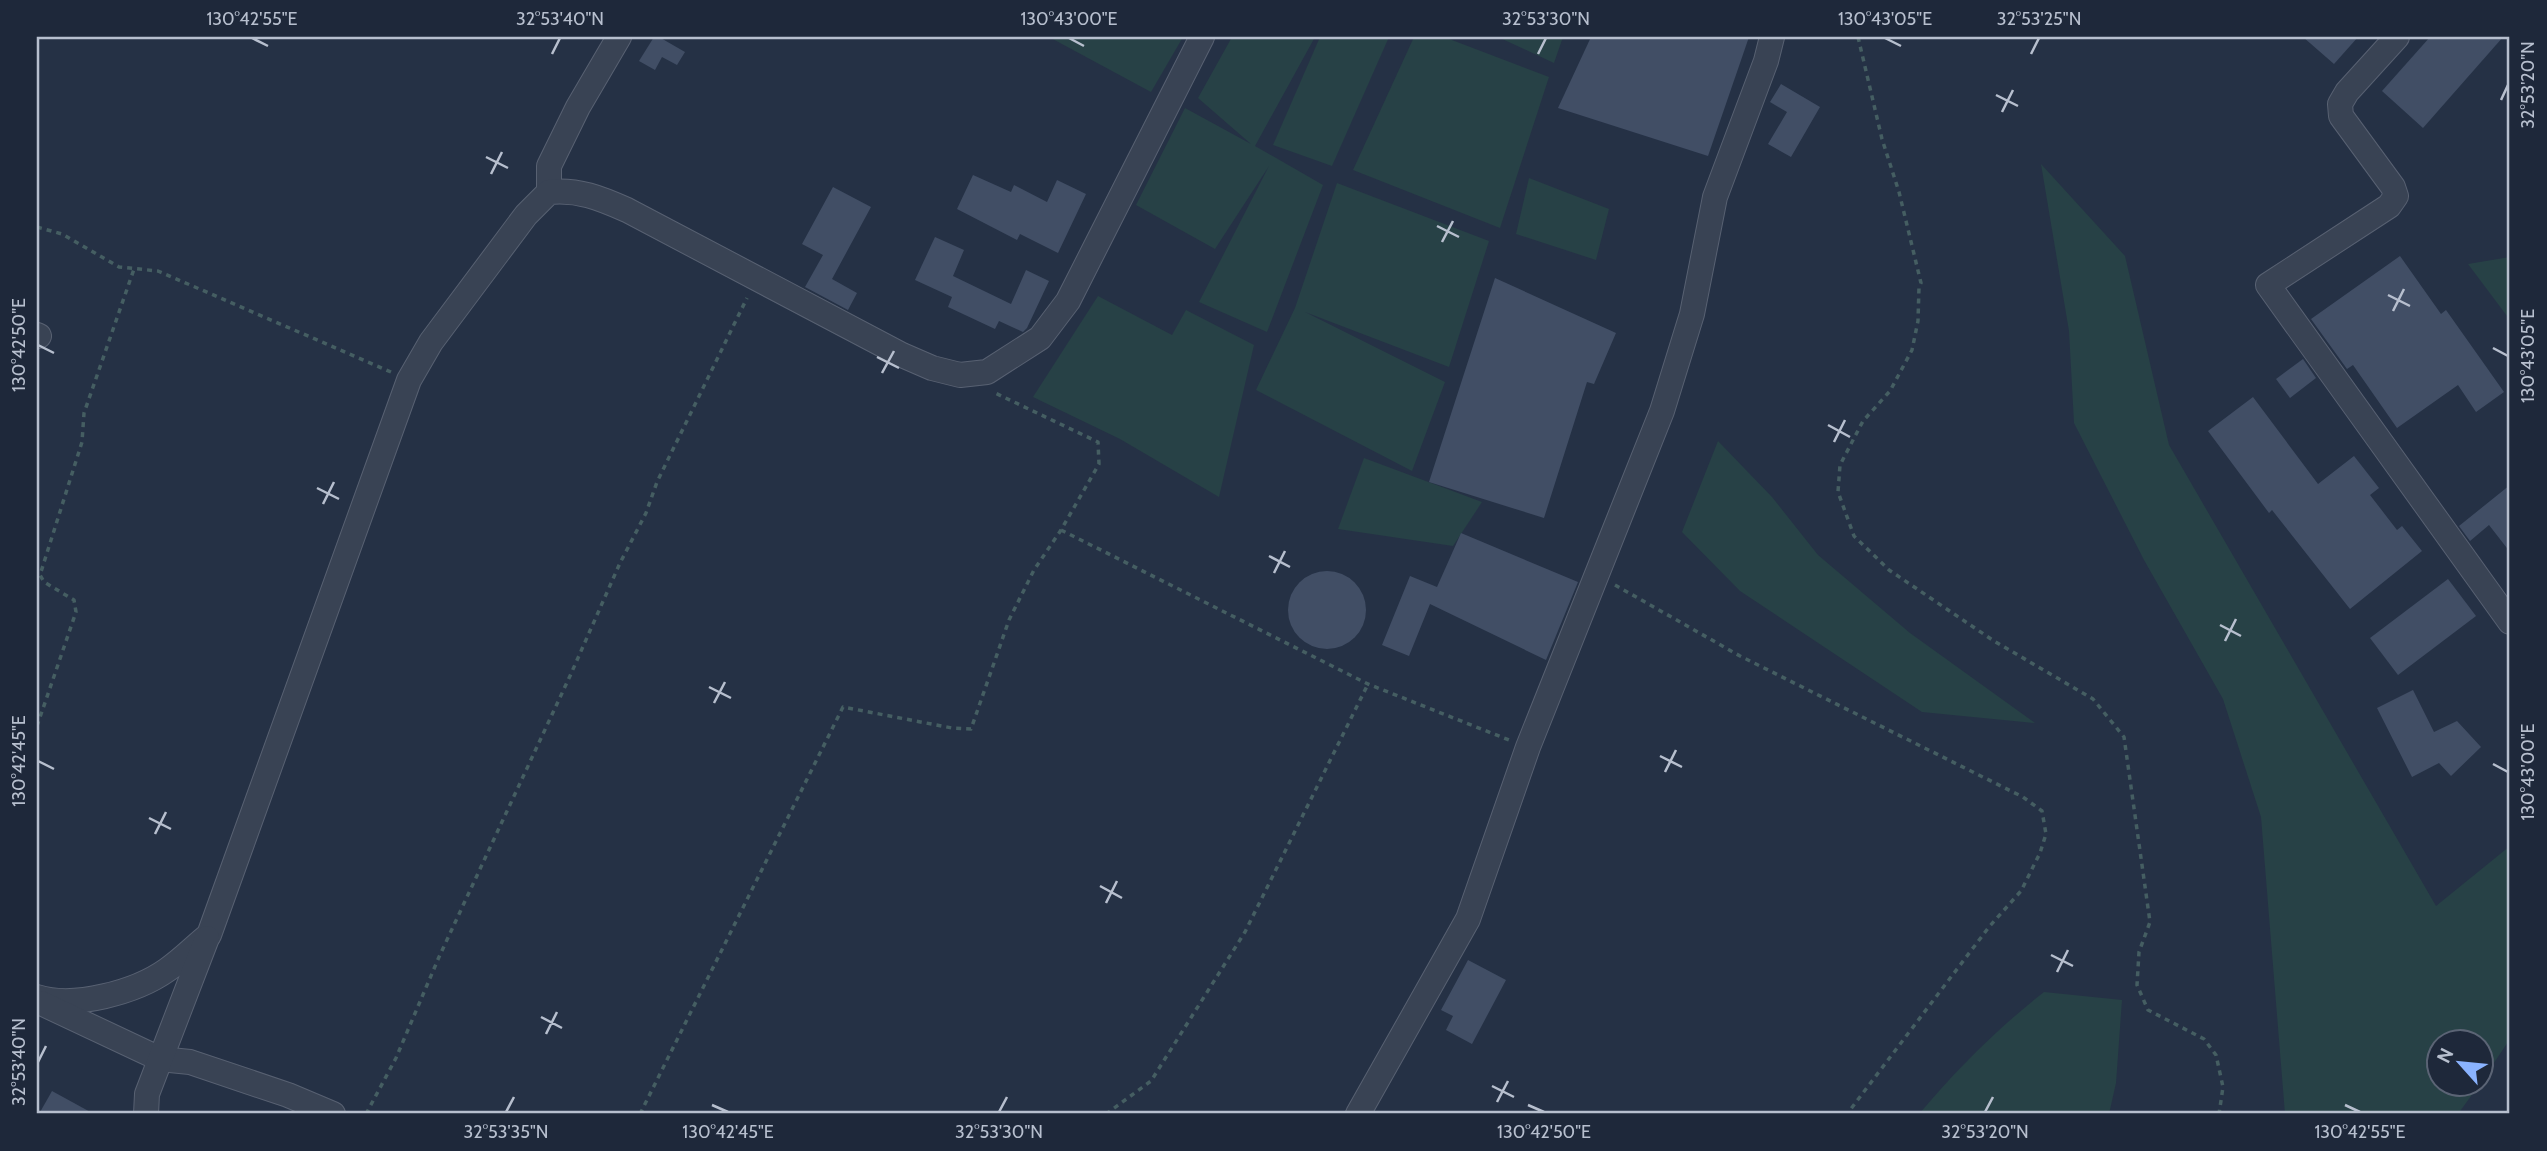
<svg xmlns="http://www.w3.org/2000/svg" width="2547" height="1151" viewBox="0 0 2547 1151" font-family="Cabin,sans-serif">
<rect width="100%" height="100%" fill="#253145"/>
<g fill="#274146">
<polygon points="1049,37 1183,37 1151,92"/>
<polygon points="1232,37 1315,37 1255,146 1323,185 1267,332 1199,302 1269,166 1215,249 1136,205 1185,108 1251,144 1198,98"/>
<polygon points="1320,37 1389,37 1332,166 1273,145"/>
<polygon points="1414,37 1444,37 1549,77 1500,228 1353,170"/>
<polygon points="1498,37 1563,37 1554,63"/>
<polygon points="2041,164 2125,256 2169,445 2436,906 2510,846 2510,1039 2481,1082 2480,1042 2438,1042 2438,1084 2479,1085 2458,1114 2285,1114 2261,817 2223,699 2144,560 2074,423 2069,331"/>
<polygon points="1529,178 1609,209 1596,260 1516,234"/>
<polygon points="1337,183 1489,241 1449,367 1305,312 1445,382 1412,471 1256,390 1295,308"/>
<polygon points="2510,257 2510,320 2468,264"/>
<polygon points="1098,296 1172,335 1186,310 1254,345 1219,497 1120,439 1033,397"/>
<polygon points="1718,441 1772,497 1818,555 1910,633 2035,723 1922,712 1740,591 1682,532"/>
<polygon points="1364,458 1482,502 1453,546 1338,529"/>
<path d="M2044,992l78,8 -6,83 -7,31h-190c38,-45 79,-86 125,-122z"/>
</g>
<g fill="#414e65">
<polygon points="654,37 659,37 685,52 677,65 662,57 655,70 639,61"/>
<polygon points="1591,37 1749,37 1708,156 1558,108"/>
<polygon points="2303,37 2358,37 2334,64"/>
<polygon points="2430,37 2503,37 2423,128 2382,91"/>
<polygon points="1781,84 1820,107 1791,157 1768,144 1787,112 1770,102"/>
<polygon points="973,175 1011,192 1014,185 1047,202 1057,180 1086,194 1058,253 1020,234 1017,240 957,209"/>
<polygon points="833,187 871,207 832,279 857,293 848,310 805,287 823,255 802,244"/>
<polygon points="935,237 964,250 953,276 1011,304 1026,270 1049,281 1027,328 1023,332 999,321 995,329 948,307 952,297 915,280"/>
<polygon points="2400,256 2441,314 2446,310 2504,392 2476,412 2458,385 2397,428 2353,365 2347,369 2311,319"/>
<polygon points="1495,278 1616,333 1594,384 1587,382 1544,518 1429,482"/>
<polygon points="2303,359 2316,378 2290,398 2276,379"/>
<polygon points="2253,397 2318,484 2354,456 2379,488 2370,495 2397,530 2402,526 2422,551 2350,609 2272,510 2269,513 2208,431"/>
<polygon points="2510,485 2510,552 2489,525 2470,541 2459,526"/>
<polygon points="1461,533 1578,582 1546,660 1430,604 1409,656 1382,645 1410,576 1437,587"/>
<circle cx="1327" cy="610" r="39"/>
<polygon points="2448,579 2476,616 2398,675 2370,638"/>
<polygon points="2413,690 2434,732 2457,721 2481,747 2451,776 2439,763 2412,777 2377,708"/>
<polygon points="1468,960 1506,980 1472,1044 1446,1030 1453,1016 1441,1010"/>
<polygon points="52,1091 94,1114 39,1114"/>
</g>
<g fill="none" stroke-linecap="round" stroke-linejoin="round">
<defs>
<g id="minor">
<polyline points="2397,37 2347,92 2340,104 2341,116 2393,187 2396,196 2389,206 2268,285 2510,622"/>
<polyline points="549,192 549,166 578,107 619,37"/>
<polyline points="37,335 39,336"/>
<path d="M37,997c37,12 99,-5 130,-27 15,-10 28,-24 42,-35l200,-555 22,-38 95,-127 23,-23c29,-3 51,6 78,18l275,145 30,13 28,7 27,-3 53,-34 28,-37 134,-264"/>
<polyline points="41,1003 160,1059 190,1062 288,1095 333,1114"/>
<polyline points="146,1114 147,1094 207,938"/>
<polyline points="1358,1114 1468,919 1528,747 1662,411 1692,314 1715,197 1766,61 1772,37"/>
</g>
</defs>
<use href="#minor" stroke="#586172" stroke-width="26"/>
<g stroke="#455e62" stroke-width="3.5" stroke-dasharray="5 5" stroke-linecap="butt">
<polyline points="1858,37 1882,139 1899,192 1921,283 1919,287 1918,321 1912,350 1890,391 1863,421 1840,465 1838,492 1854,536 1889,570 1994,641 2093,699 2124,737 2150,922 2139,952 2137,985 2148,1010 2204,1039 2216,1055 2223,1087 2219,1114"/>
<polyline points="37,227 62,234 119,267 158,271 391,372"/>
<polyline points="1061,530 1368,684 1509,740"/>
<polyline points="1615,585 1740,656 2023,797 2042,811 2046,834 2040,853 2021,891 1989,927 1847,1114"/>
<polyline points="37,726 76,612 74,600 44,582 40,575 82,442 84,413 134,269"/>
<polyline points="366,1114 396,1058 439,957 570,676 620,563 646,513 657,482 747,298"/>
<polyline points="640,1114 843,707 952,728 971,729 1009,620 1034,570 1061,530 1099,464 1098,442 993,392"/>
<polyline points="1106,1114 1151,1081 1245,932 1368,684"/>
</g>
<use href="#minor" stroke="#394354" stroke-width="24"/>
</g>
<path fill="none" stroke="#b7bfce" stroke-width="2.5" d="M252,38l16,8M1069,38l15,8M1885,38l16,8M552,54l8,-16M1538,54l8,-16M2031,54l8,-16M1996,95l22,11M2501,100l7,-15M2002,112l11,-22M486,157l22,11M491,174l11,-22M1437,226l22,11M1442,242l11,-21M2388,295l22,11M2393,311l11,-22M38,345l16,8M2493,348l15,8M877,357l22,11M882,373l12,-22M1828,425l22,12M1834,442l11,-22M317,488l22,11M323,504l11,-22M1269,556l21,11M1274,573l11,-22M2220,625l21,11M2225,641l11,-22M709,687l22,11M714,703l11,-21M1660,756l22,11M38,761l16,8M2493,764l15,8M1665,772l11,-22M149,818l22,11M155,834l11,-22M1100,886l22,12M1106,903l11,-22M2051,955l22,11M2057,972l11,-22M541,1017l21,11M546,1034l11,-22M38,1062l8,-16M1492,1086l22,11M1497,1102l11,-21M712,1105l16,7M1528,1105l16,7M2345,1105l15,7M506,1112l8,-15M999,1112l8,-15M1985,1112l8,-15"/>
<rect width="2547" height="1151" fill="none" stroke="#1e283a" stroke-width="77"/>
<g transform="translate(2460 1063) rotate(297)"><circle r="33" fill="#1e283a" stroke="#5b6475" stroke-width="2"/>
<path d="M0-5L12 26L0 18L-12 26Z" fill="#8ab3ff"/>
<text y="-10" font-size="19" font-weight="bold" text-anchor="middle" fill="#b7bfce">N</text>
</g>
<rect x="38" y="38" width="2470" height="1074" fill="none" stroke="#b7bfce" stroke-width="2.5"/>
<g font-size="18" text-anchor="middle" fill="#b7bfce">
<text x="252" y="25">130°42'55"E</text>
<text x="560" y="25">32°53'40"N</text>
<text x="1069" y="25">130°43'00"E</text>
<text x="1546" y="25">32°53'30"N</text>
<text x="1885" y="25">130°43'05"E</text>
<text x="2039" y="25">32°53'25"N</text>
<text transform="translate(2528 85) rotate(-90)" y="6">32°53'20"N</text>
<text transform="translate(19 345) rotate(-90)" y="6">130°42'50"E</text>
<text transform="translate(2528 356) rotate(-90)" y="6">130°43'05"E</text>
<text transform="translate(19 761) rotate(-90)" y="6">130°42'45"E</text>
<text transform="translate(2528 772) rotate(-90)" y="6">130°43'00"E</text>
<text transform="translate(19 1062) rotate(-90)" y="6">32°53'40"N</text>
<text x="506" y="1138">32°53'35"N</text>
<text x="728" y="1138">130°42'45"E</text>
<text x="999" y="1138">32°53'30"N</text>
<text x="1544" y="1138">130°42'50"E</text>
<text x="1985" y="1138">32°53'20"N</text>
<text x="2360" y="1138">130°42'55"E</text>
</g>
</svg>
